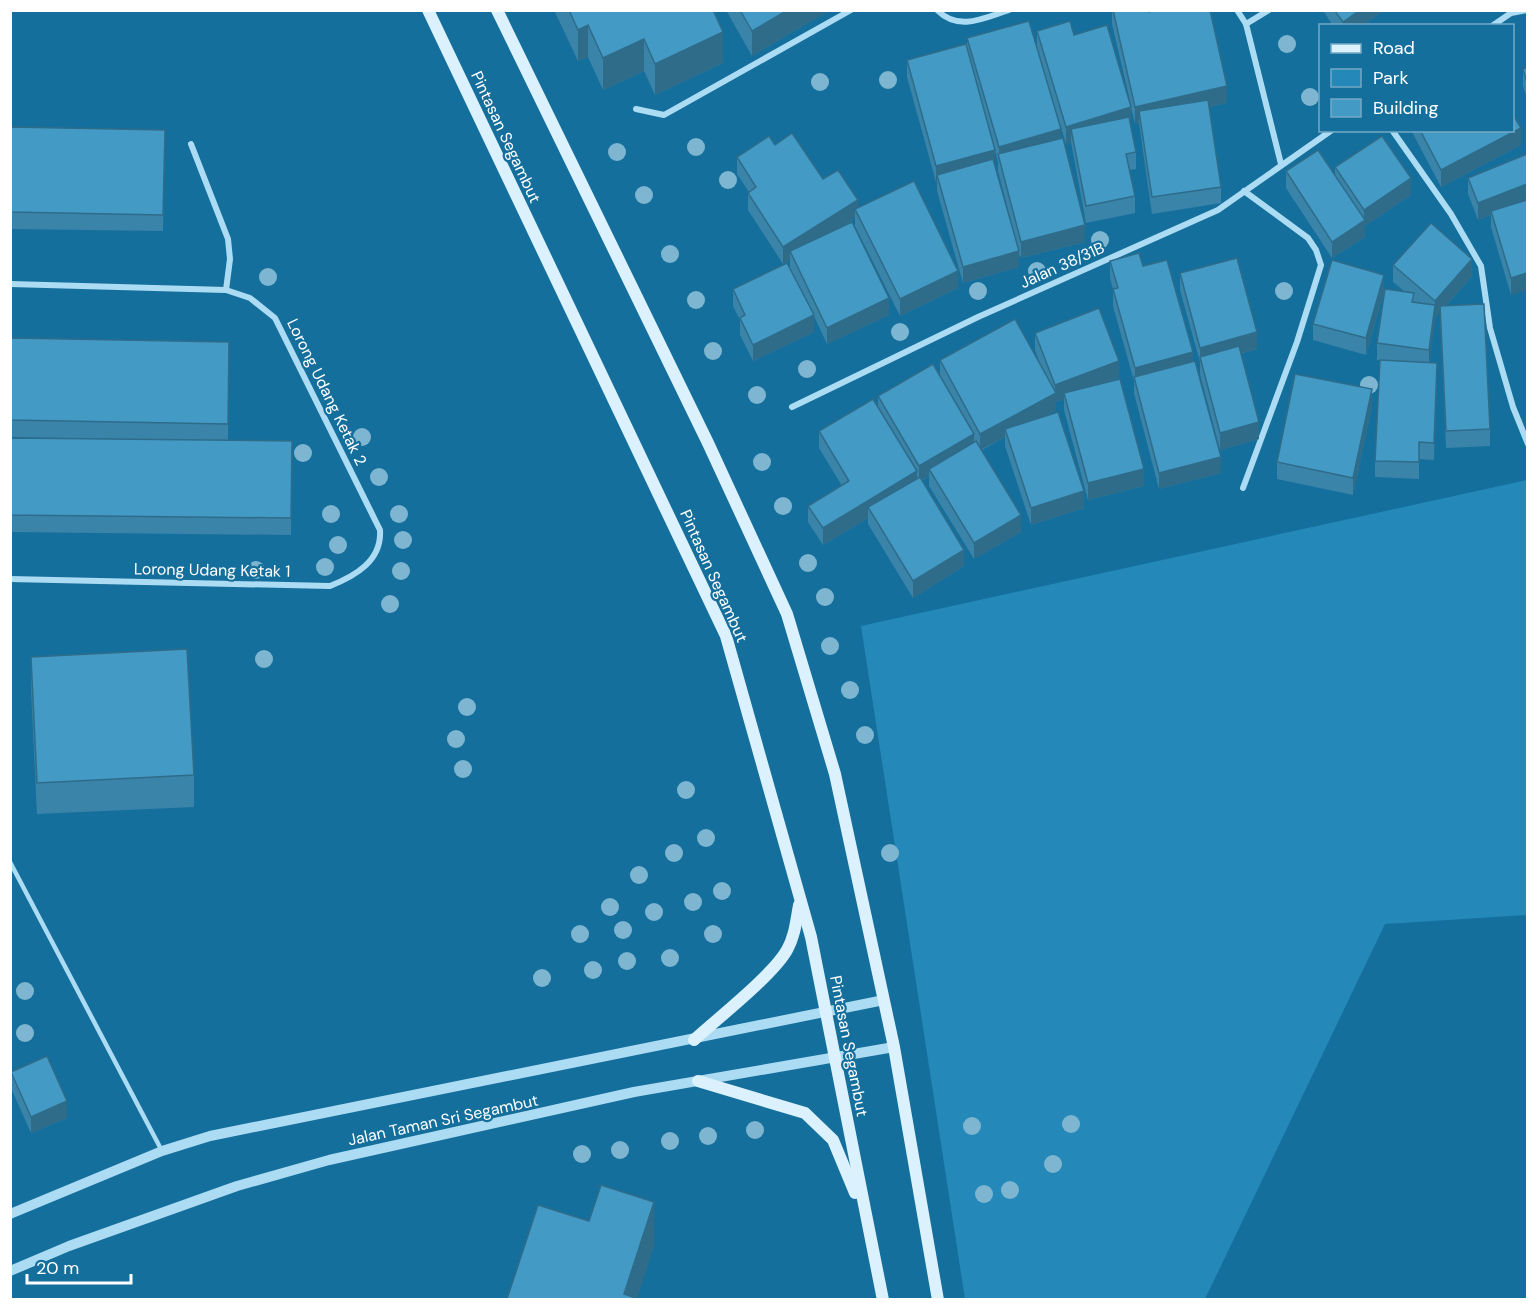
<svg xmlns="http://www.w3.org/2000/svg" width="1538" height="1310" viewBox="0 0 1538 1310" font-family="'DM Sans',sans-serif">
<rect width="100%" height="100%" fill="#156f9c"/>
<polygon fill="#2489b9" points="1527,480 1527,915 1385,924 1205,1299 965,1299 861,626"/>
<g fill="none" stroke-linecap="round" stroke-linejoin="round">
<polyline stroke="#acdcf3" stroke-width="4.5" points="10,862 162,1151"/>
<g stroke="#acdcf3" stroke-width="6">
<path d="M937,10c22,22 47,8 72,0"/>
<polyline points="1237,10 1246,24 1281,164"/>
<polyline points="1246,24 1269,10"/>
<polyline points="1492,26 1511,13 1527,10"/>
<polyline points="636,109 664,115 851,10"/>
<polyline points="1392,130 1451,214 1481,266 1490,328 1513,407 1528,444"/>
<polyline points="191,144 228,239 230,259 226,290"/>
<path d="M10,284l216,6 24,8 25,20 105,212c2,31 -25,46 -50,56l-320,-7"/>
<polyline points="792,407 978,317 1218,210 1332,130"/>
<polyline points="1243,488 1297,342 1321,265 1316,250 1308,238 1244,191"/>
</g>
<g stroke="#acdcf3" stroke-width="10">
<polyline points="10,1214 162,1151 210,1136 884,1000"/>
<polyline points="10,1271 69,1246 237,1186 329,1160 634,1092 894,1047"/>
</g>
<g stroke="#dbf1fd" stroke-width="12">
<polyline points="428,10 726,636 811,937 883,1300"/>
<polyline points="497,10 708,443 787,614 835,774 894,1047 938,1300"/>
<path d="M694,1040c24,-22 79,-65 93,-90 8,-14 9,-29 12,-45"/>
<polyline points="698,1081 805,1113 833,1140 855,1193"/>
</g>
</g>
<g fill="#7eb6d1">
<circle cx="1287" cy="44" r="9"/>
<circle cx="888" cy="80" r="9"/>
<circle cx="820" cy="82" r="9"/>
<circle cx="1310" cy="97" r="9"/>
<circle cx="696" cy="147" r="9"/>
<circle cx="617" cy="152" r="9"/>
<circle cx="728" cy="180" r="9"/>
<circle cx="644" cy="195" r="9"/>
<circle cx="1100" cy="240" r="9"/>
<circle cx="670" cy="254" r="9"/>
<circle cx="1037" cy="271" r="9"/>
<circle cx="268" cy="277" r="9"/>
<circle cx="978" cy="291" r="9"/>
<circle cx="1284" cy="291" r="9"/>
<circle cx="696" cy="300" r="9"/>
<circle cx="900" cy="332" r="9"/>
<circle cx="713" cy="351" r="9"/>
<circle cx="807" cy="369" r="9"/>
<circle cx="1369" cy="385" r="9"/>
<circle cx="757" cy="395" r="9"/>
<circle cx="362" cy="437" r="9"/>
<circle cx="303" cy="453" r="9"/>
<circle cx="762" cy="462" r="9"/>
<circle cx="379" cy="477" r="9"/>
<circle cx="783" cy="506" r="9"/>
<circle cx="331" cy="514" r="9"/>
<circle cx="399" cy="514" r="9"/>
<circle cx="403" cy="540" r="9"/>
<circle cx="338" cy="545" r="9"/>
<circle cx="808" cy="563" r="9"/>
<circle cx="325" cy="567" r="9"/>
<circle cx="256" cy="570" r="9"/>
<circle cx="401" cy="571" r="9"/>
<circle cx="825" cy="597" r="9"/>
<circle cx="390" cy="604" r="9"/>
<circle cx="830" cy="646" r="9"/>
<circle cx="264" cy="659" r="9"/>
<circle cx="850" cy="690" r="9"/>
<circle cx="467" cy="707" r="9"/>
<circle cx="865" cy="735" r="9"/>
<circle cx="456" cy="739" r="9"/>
<circle cx="463" cy="769" r="9"/>
<circle cx="686" cy="790" r="9"/>
<circle cx="706" cy="838" r="9"/>
<circle cx="674" cy="853" r="9"/>
<circle cx="890" cy="853" r="9"/>
<circle cx="639" cy="875" r="9"/>
<circle cx="722" cy="891" r="9"/>
<circle cx="693" cy="902" r="9"/>
<circle cx="610" cy="907" r="9"/>
<circle cx="654" cy="912" r="9"/>
<circle cx="623" cy="930" r="9"/>
<circle cx="580" cy="934" r="9"/>
<circle cx="713" cy="934" r="9"/>
<circle cx="670" cy="958" r="9"/>
<circle cx="627" cy="961" r="9"/>
<circle cx="593" cy="970" r="9"/>
<circle cx="542" cy="978" r="9"/>
<circle cx="25" cy="991" r="9"/>
<circle cx="25" cy="1033" r="9"/>
<circle cx="1071" cy="1124" r="9"/>
<circle cx="972" cy="1126" r="9"/>
<circle cx="755" cy="1130" r="9"/>
<circle cx="708" cy="1136" r="9"/>
<circle cx="670" cy="1141" r="9"/>
<circle cx="620" cy="1150" r="9"/>
<circle cx="582" cy="1154" r="9"/>
<circle cx="1053" cy="1164" r="9"/>
<circle cx="1010" cy="1190" r="9"/>
<circle cx="984" cy="1194" r="9"/>
</g>
<g fill="#3a84a9" fill-rule="evenodd">
<polygon points="554,10 713,10 723,63 655,95 644,71 603,90 588,57 578,61"/>
<polygon points="726,10 830,10 752,56"/>
<polygon points="1112,10 1149,10 1227,103 1209,107 1221,187 1221,203 1152,214 1139,123 1135,124 1131,108 1131,124 1130,124 1136,152 1136,169 1129,170 1135,196 1135,213 1086,223 1071,142 1066,144 1037,48 1037,31 1074,35 1131,105 1112,24"/>
<polygon points="1323,10 1384,10 1362,26 1333,26"/>
<polygon points="1526,35 1527,35 1527,55 1526,52"/>
<path d="M967,38l94,100 24,104 -64,16 -2,-4v13l-56,16 -26,-92v-9h-1l-29,-105v-17l60,-12zM995,150l3,12v9l14,54 -17,-60z"/>
<polygon points="1527,68 1527,98 1523,86 1523,69"/>
<polygon points="10,127 165,130 163,231 10,229"/>
<polygon points="1411,130 1512,130 1521,145 1441,187"/>
<polygon points="775,145 823,179 958,288 900,316 855,226 855,218 844,226 889,315 827,344 814,316 814,332 753,361 740,335 740,320 733,306 733,289 790,268 790,260 783,264 748,210 748,193 749,192 737,174 737,157"/>
<polygon points="1527,154 1511,295 1491,227 1491,215 1478,220 1468,194 1468,178"/>
<polygon points="1335,167 1411,195 1365,226 1365,237 1332,258 1286,188 1286,171 1335,175"/>
<polygon points="1110,261 1143,266 1193,361 1221,473 1159,489 1134,393 1134,381 1113,306 1113,289 1110,278"/>
<polygon points="1393,265 1472,276 1446,306 1490,429 1490,446 1446,448 1440,312 1435,318 1429,363 1437,380 1434,460 1419,459 1419,479 1375,477 1375,461 1381,360 1377,360 1377,343 1404,291 1393,282"/>
<polygon points="1180,273 1257,349 1240,354 1259,439 1220,450 1200,374 1200,362 1180,290"/>
<polygon points="1384,291 1366,355 1313,340 1313,324"/>
<polygon points="1035,333 1119,377 1105,383 1144,486 1088,500 1064,410 1064,399 1056,402 1056,410 1042,417 1084,508 1031,525 1005,446 1005,437 982,450 1021,532 974,559 929,486 929,476 922,481 964,566 913,598 868,524 868,518 823,545 808,522 808,506 842,486 819,448 819,431 878,408 878,396 940,375 940,360 1042,369 1035,350"/>
<polygon points="10,338 229,342 228,440 292,441 291,535 10,532 10,438 173,440 10,437"/>
<polygon points="1372,406 1353,495 1277,479 1277,462"/>
<polygon points="31,657 194,775 194,807 37,814 31,689"/>
<polygon points="11,1072 67,1118 31,1133 11,1088"/>
</g>
<g fill="#2f6c8a">
<polygon points="788,10 830,10 752,56 752,31"/>
<polygon points="1360,10 1384,10 1362,26 1343,26 1343,22"/>
<polygon points="588,25 588,57 578,61 578,30"/>
<polygon points="723,32 723,63 655,95 655,64"/>
<polygon points="644,39 644,71 603,90 603,58"/>
<polygon points="1227,86 1227,103 1141,122 1139,111 1139,123 1135,124 1135,107"/>
<polygon points="1131,107 1131,124 1073,141 1071,129 1071,142 1066,144 1066,127"/>
<polygon points="1521,128 1521,145 1441,187 1441,170"/>
<polygon points="1061,129 1061,146 999,156 999,147"/>
<polygon points="995,150 995,166 937,175 937,182 936,182 936,166"/>
<polygon points="1411,178 1411,195 1365,226 1365,237 1332,258 1332,242 1364,221 1364,210"/>
<polygon points="1527,184 1527,201 1491,211 1491,215 1478,220 1478,203"/>
<polygon points="858,200 858,214 855,209 855,218 793,258 790,251 790,260 783,264 783,247"/>
<polygon points="1085,225 1085,242 1021,258 1021,242"/>
<polygon points="1019,251 1019,267 963,283 963,267"/>
<polygon points="1472,259 1472,276 1435,318 1435,301"/>
<polygon points="958,271 958,288 900,316 900,299"/>
<polygon points="1527,273 1527,290 1511,295 1511,278"/>
<polygon points="1384,275 1384,291 1366,355 1366,338"/>
<polygon points="889,298 889,315 827,344 827,328"/>
<polygon points="1435,305 1435,322 1429,367 1429,350"/>
<polygon points="814,315 814,332 753,361 753,345"/>
<polygon points="1257,332 1257,349 1201,364 1200,359 1200,348"/>
<polygon points="1193,352 1193,369 1135,381 1135,368"/>
<polygon points="1119,361 1119,377 1065,398 1064,393 1064,399 1056,402 1056,410 1007,436 1005,429 1005,437 980,450 980,434 1055,394 1055,385"/>
<polygon points="1437,363 1437,380 1434,460 1434,443"/>
<polygon points="1372,389 1372,406 1353,495 1353,478"/>
<polygon points="1259,422 1259,439 1220,450 1220,433"/>
<polygon points="974,434 974,450 929,469 929,476 919,482 919,466"/>
<polygon points="1221,457 1221,473 1159,489 1159,473"/>
<polygon points="1144,469 1144,486 1088,500 1088,483"/>
<polygon points="917,471 917,488 868,507 868,518 823,545 823,528"/>
<polygon points="1084,491 1084,508 1031,525 1031,508"/>
<polygon points="1021,515 1021,532 974,559 974,543"/>
<polygon points="964,550 964,566 913,598 913,581"/>
<polygon points="67,1101 67,1118 31,1133 31,1117"/>
<polygon points="654,1202 654,1246 637,1299 624,1299 624,1294"/>
</g>
<g fill="#439ac5" stroke="#2f6c8a" stroke-width="1.5">
<polygon points="569,10 713,10 723,32 655,64 644,39 603,58 588,25 578,30"/>
<polygon points="740,10 788,10 752,31"/>
<polygon points="1113,10 1149,10 1149,12 1154,10 1210,10 1227,86 1135,107"/>
<polygon points="1334,10 1360,10 1343,22"/>
<polygon points="1029,21 1061,129 999,147 967,38"/>
<polygon points="1070,21 1074,35 1107,25 1131,107 1066,127 1037,31"/>
<polygon points="966,44 995,150 936,166 907,60"/>
<polygon points="1527,68 1527,82 1523,69"/>
<polygon points="1208,100 1221,187 1152,197 1139,111"/>
<polygon points="1512,113 1521,128 1441,170 1420,130 1512,130"/>
<polygon points="1129,117 1136,152 1126,154 1135,196 1086,206 1071,129"/>
<polygon points="10,127 165,130 163,215 10,212"/>
<polygon points="792,133 823,179 838,170 858,200 783,247 748,193 756,187 737,157 769,136 775,145"/>
<polygon points="1382,136 1411,178 1364,210 1335,167"/>
<polygon points="1063,138 1085,225 1021,242 998,154"/>
<polygon points="1318,150 1365,220 1332,242 1286,171"/>
<polygon points="1527,154 1527,184 1478,203 1468,178"/>
<polygon points="993,159 1019,251 963,267 937,175"/>
<polygon points="914,181 958,271 900,299 855,209"/>
<polygon points="1527,200 1527,273 1511,278 1491,211"/>
<polygon points="852,222 889,298 827,328 790,251"/>
<polygon points="1431,223 1472,259 1435,301 1393,265"/>
<polygon points="1139,253 1143,266 1167,260 1193,352 1135,368 1113,289 1118,288 1110,261"/>
<polygon points="1237,258 1257,332 1200,348 1180,273"/>
<polygon points="1332,260 1384,275 1366,338 1313,324"/>
<polygon points="787,263 814,315 753,345 740,318 745,315 733,289"/>
<polygon points="1385,289 1414,293 1412,302 1435,305 1429,350 1377,343"/>
<polygon points="1484,304 1490,429 1446,431 1440,306"/>
<polygon points="1099,308 1119,361 1055,385 1035,333"/>
<polygon points="1015,319 1056,393 980,434 940,360"/>
<polygon points="10,338 229,342 228,424 10,420"/>
<polygon points="1239,346 1259,422 1220,433 1200,357"/>
<polygon points="1380,360 1437,363 1434,443 1419,442 1419,462 1375,461"/>
<polygon points="1195,361 1221,457 1159,473 1134,377"/>
<polygon points="933,364 974,434 919,466 878,396"/>
<polygon points="1295,374 1372,389 1353,478 1277,462"/>
<polygon points="1120,379 1144,469 1088,483 1064,393"/>
<polygon points="873,399 917,471 823,528 808,506 849,481 819,431"/>
<polygon points="1058,412 1084,491 1031,508 1005,429"/>
<polygon points="10,438 292,441 291,518 10,515"/>
<polygon points="976,441 1021,515 974,543 929,469"/>
<polygon points="920,477 964,550 913,581 868,507"/>
<polygon points="187,649 194,775 37,783 31,657"/>
<polygon points="47,1056 67,1101 31,1117 11,1072"/>
<polygon points="601,1185 654,1202 624,1294 636,1298 636,1299 507,1299 538,1205 589,1221"/>
</g>
<g text-anchor="middle" dominant-baseline="central" stroke-width="4.5" stroke-linejoin="round" paint-order="stroke">
<g font-size="16" fill="#fff" stroke="#156f9c">
<text transform="translate(506 137) rotate(65)">Pintasan Segambut</text>
<text transform="translate(1062 265) rotate(-24)">Jalan 38/31B</text>
<text transform="translate(327 392) rotate(64)">Lorong Udang Ketak 2</text>
<text transform="translate(212 570) rotate(1)">Lorong Udang Ketak 1</text>
<text transform="translate(714 576) rotate(66)">Pintasan Segambut</text>
<text transform="translate(849 1046) rotate(79)">Pintasan Segambut</text>
<text transform="translate(443 1120) rotate(-12)">Jalan Taman Sri Segambut</text>
</g>
</g>
<rect width="1538" height="1310" fill="none" stroke="#ffffff" stroke-width="24"/>
<rect x="1319" y="24" width="195" height="108" fill="#156f9c" stroke="#73a9c4" stroke-width="1.5"/>
<rect x="1331" y="44" width="30" height="9" fill="#dbf1fd" stroke="#73a9c4" stroke-width="1.5"/>
<text x="1373" y="54" font-size="18" fill="#ffffff">Road</text>
<rect x="1331" y="69" width="30" height="18" fill="#2489b9" stroke="#73a9c4" stroke-width="1.5"/>
<text x="1373" y="84" font-size="18" fill="#ffffff">Park</text>
<rect x="1331" y="99" width="30" height="18" fill="#439ac5" stroke="#73a9c4" stroke-width="1.5"/>
<text x="1373" y="114" font-size="18" fill="#ffffff">Building</text>
<path d="M27 1274v9h104v-9" fill="none" stroke="#ffffff" stroke-width="3"/>
<text x="36" y="1274" font-size="18" fill="#ffffff" stroke="#156f9c" stroke-width="4.5" paint-order="stroke">20 m</text>
</svg>
